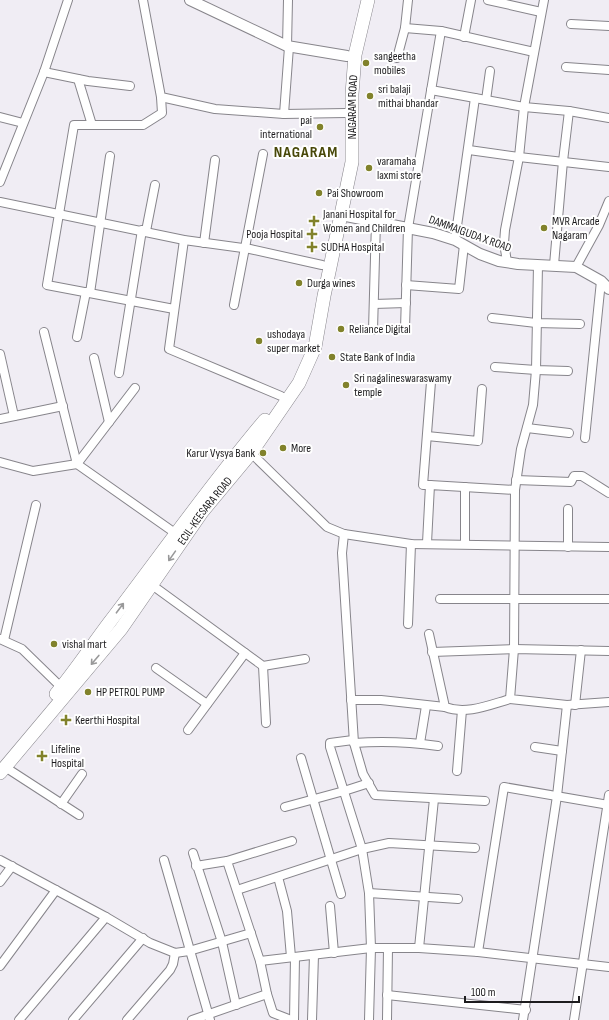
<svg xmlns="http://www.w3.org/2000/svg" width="609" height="1020" viewBox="0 0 609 1020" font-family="'Sofia Sans Condensed',sans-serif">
<rect width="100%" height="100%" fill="#f0edf4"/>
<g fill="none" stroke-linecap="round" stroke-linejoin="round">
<defs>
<g id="minor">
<polyline points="143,0 161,97 215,109 284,114 346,113"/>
<polyline points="488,0 541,12"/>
<polyline points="571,24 609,26"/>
<polyline points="405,28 441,31 534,52"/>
<polyline points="464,37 471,0"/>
<polyline points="287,46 288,0"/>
<polyline points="397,58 405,28 408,0"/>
<polyline points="566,67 609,70"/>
<polyline points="44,72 88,81 130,86"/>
<polyline points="78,79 92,125"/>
<polyline points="431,90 524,107 569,111 609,118"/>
<polyline points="161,97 162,113 143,125 74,125 47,285 174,309"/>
<polyline points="486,100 490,71"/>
<polyline points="284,114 289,47"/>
<polyline points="0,117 23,123"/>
<polyline points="469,150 519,157 609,167"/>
<polyline points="0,182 44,72 68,0"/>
<polyline points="0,202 184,240 250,249 322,265"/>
<polyline points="146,231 155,185"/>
<polyline points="184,240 169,349 281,396"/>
<polyline points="455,240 475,98"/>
<polyline points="204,243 215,160"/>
<polyline points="507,262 504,243 505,230 519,157 524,107 544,0"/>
<polyline points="538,265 536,370 533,405 521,449 515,490 514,649 510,699 567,705 609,702"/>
<polyline points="554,265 563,161 569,111"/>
<polyline points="576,267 599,225 609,201"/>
<polyline points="406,285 459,289 464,245"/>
<polyline points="90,293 110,156"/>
<polyline points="374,304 406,303"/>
<polyline points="234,305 263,154"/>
<polyline points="492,318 536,323 580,324"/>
<polyline points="405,329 408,228 441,31"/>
<polyline points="373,330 376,221"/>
<polyline points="44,332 77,464 175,533"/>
<polyline points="77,337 86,292"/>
<polyline points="0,354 14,416"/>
<polyline points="94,358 109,422"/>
<polyline points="495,367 536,370 568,371"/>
<polyline points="119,373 142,230"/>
<polyline points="0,419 63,406"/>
<polyline points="527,428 569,433"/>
<polyline points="427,436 478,441 482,389"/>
<polyline points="585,438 601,281"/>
<polyline points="251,453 327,527 344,534 411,544 609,547"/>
<polyline points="0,462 33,471 77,464 135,388"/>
<polyline points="516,480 571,482 574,476 582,476 609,493"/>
<polyline points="430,485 423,485 431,382"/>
<polyline points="344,534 342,553 354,743 363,774 375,795 485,801"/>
<polyline points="427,543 430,485 515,490"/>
<polyline points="465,544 465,487"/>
<polyline points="568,547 568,509"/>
<polyline points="152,585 263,666 305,659"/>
<polyline points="440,599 609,599"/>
<polyline points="408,624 411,544"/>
<path d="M429,634l16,73c21,8 44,-2 65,-8"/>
<polyline points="0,639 22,649 61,687"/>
<polyline points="4,640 36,505"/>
<polyline points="432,652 514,649 609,651"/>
<polyline points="263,666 266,723"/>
<polyline points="156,668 207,704"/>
<polyline points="351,700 381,700 445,707"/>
<polyline points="575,705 581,650"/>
<polyline points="188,730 245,653"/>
<polyline points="353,740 330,743 330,747 362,849 369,893 371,948 369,1020"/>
<path d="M354,743c28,-2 56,-1 84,3"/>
<polyline points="420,743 426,706"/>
<polyline points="535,747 562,751"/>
<polyline points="301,758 341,894"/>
<polyline points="5,767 79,815"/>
<polyline points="457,771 462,710"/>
<polyline points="61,804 82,774"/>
<polyline points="285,807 344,791 369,783"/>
<polyline points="193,853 222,942 236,1005"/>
<polyline points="0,860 106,917 150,943 175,953 189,951 251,933"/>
<polyline points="164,860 210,1020"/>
<polyline points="196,866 227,861"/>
<polyline points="278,877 287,911 291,957"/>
<polyline points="0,882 12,866"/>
<polyline points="237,890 362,849 389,843 475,848"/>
<polyline points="369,893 458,899"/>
<polyline points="330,906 334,953"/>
<polyline points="419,948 434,799"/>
<polyline points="478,952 504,787 609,805"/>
<polyline points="260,961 371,948 419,948 478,952 609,967"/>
<polyline points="0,966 56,890"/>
<polyline points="267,994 273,1013 291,1020"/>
<polyline points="387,995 526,1010"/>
<polyline points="19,1020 106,917"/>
<polyline points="73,1020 143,938"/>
<polyline points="127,1020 170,970 173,964 175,953"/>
<polyline points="192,1020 267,994 260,961 227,861 292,841"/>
<polyline points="294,1020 295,957"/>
<polyline points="312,1020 314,955"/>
<polyline points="387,1020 388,948"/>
<polyline points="523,1020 557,796 567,705"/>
<polyline points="574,1020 609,795"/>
</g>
<g id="tertiary">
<polyline points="190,0 287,46 347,56"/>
<polyline points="341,215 433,233 455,240 480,254 499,261 518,264 576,267 601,281 609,289"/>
</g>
<g id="primary">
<path d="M56,694c19,-23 35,-47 53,-71 52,-68 101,-138 156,-203"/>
<path id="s1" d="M0,773l121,-144 81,-117 49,-59 48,-70 16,-36 9,-51 28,-134v-68l3,-39 13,-55"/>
</g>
</defs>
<use href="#minor" stroke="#87858b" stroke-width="10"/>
<use href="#tertiary" stroke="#87858b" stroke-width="12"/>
<use href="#primary" stroke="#87858b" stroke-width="14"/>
<use href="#minor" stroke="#fff" stroke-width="8"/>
<use href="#tertiary" stroke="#fff" stroke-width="10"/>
<use href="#primary" stroke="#fff" stroke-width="13"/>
</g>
<defs><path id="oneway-shaft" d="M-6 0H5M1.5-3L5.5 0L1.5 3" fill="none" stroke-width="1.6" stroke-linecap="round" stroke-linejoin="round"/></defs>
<g stroke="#99999a">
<use href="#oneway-shaft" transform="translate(172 556) rotate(125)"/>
<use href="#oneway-shaft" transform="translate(120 608) rotate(-53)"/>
<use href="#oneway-shaft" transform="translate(95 660) rotate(130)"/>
</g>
<g fill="#81822b" stroke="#fff" stroke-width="1.5">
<circle cx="366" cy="63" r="4"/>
<circle cx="370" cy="96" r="4"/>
<circle cx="320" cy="127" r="4"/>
<circle cx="369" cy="168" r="4"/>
<circle cx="319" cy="193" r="4"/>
<path d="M312 215h4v4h4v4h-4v4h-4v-4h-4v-4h4z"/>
<circle cx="544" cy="228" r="4"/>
<path d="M310 228h4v4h4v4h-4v4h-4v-4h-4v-4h4z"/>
<path d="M310 241h4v4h4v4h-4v4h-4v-4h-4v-4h4z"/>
<circle cx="299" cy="283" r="4"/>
<circle cx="341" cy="329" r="4"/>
<circle cx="259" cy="341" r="4"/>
<circle cx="332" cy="357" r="4"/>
<circle cx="346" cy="385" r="4"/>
<circle cx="283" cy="448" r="4"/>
<circle cx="263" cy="453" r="4"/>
<circle cx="54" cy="644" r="4"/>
<circle cx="88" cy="692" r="4"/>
<path d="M64 714h4v4h4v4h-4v4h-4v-4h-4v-4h4z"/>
<path d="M40 750h4v4h4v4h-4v4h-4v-4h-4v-4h4z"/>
</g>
<g text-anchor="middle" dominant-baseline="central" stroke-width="4" stroke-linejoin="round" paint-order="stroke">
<g font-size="12" fill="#1d1c1e" stroke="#fff" text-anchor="start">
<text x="374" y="56">sangeetha<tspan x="374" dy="14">mobiles</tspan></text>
<text x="378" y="89">sri balaji<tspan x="378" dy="14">mithai bhandar</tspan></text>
<text x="312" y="120" text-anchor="end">pai<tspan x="312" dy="14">international</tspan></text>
<text x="377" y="161">varamaha<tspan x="377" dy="14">laxmi store</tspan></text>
<text x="327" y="193">Pai Showroom</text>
<text x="323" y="214">Janani Hospital for<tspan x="323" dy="14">Women and Children</tspan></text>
<text x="552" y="221">MVR Arcade<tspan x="552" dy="14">Nagaram</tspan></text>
<text x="303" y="234" text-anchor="end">Pooja Hospital</text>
<text x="321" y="247">SUDHA Hospital</text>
<text x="307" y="283">Durga wines</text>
<text x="349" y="329">Reliance Digital</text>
<text x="267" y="334">ushodaya<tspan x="267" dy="14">super market</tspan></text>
<text x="340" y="357">State Bank of India</text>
<text x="354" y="378">Sri nagalineswaraswamy<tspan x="354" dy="14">temple</tspan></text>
<text x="291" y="448">More</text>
<text x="255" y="453" text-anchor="end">Karur Vysya Bank</text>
<text x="62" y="644">vishal mart</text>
<text x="96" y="692">HP PETROL PUMP</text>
<text x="75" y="720">Keerthi Hospital</text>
<text x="51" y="749">Lifeline<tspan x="51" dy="14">Hospital</tspan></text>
</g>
<g font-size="12" fill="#1d1c1e" stroke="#fff">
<text stroke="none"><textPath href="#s1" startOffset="775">NAGARAM ROAD</textPath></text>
<text transform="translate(470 234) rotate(20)">DAMMAIGUDA X ROAD</text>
<text stroke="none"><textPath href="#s1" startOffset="333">ECIL-KEESARA ROAD</textPath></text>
</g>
<g font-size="16" font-weight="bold" letter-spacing="1" fill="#484809" stroke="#fff">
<text x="306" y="152">NAGARAM</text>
</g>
</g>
<path d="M465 996v6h114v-6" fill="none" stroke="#1d1c1e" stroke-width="2"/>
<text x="471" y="996" font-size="12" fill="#1d1c1e" stroke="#ffffff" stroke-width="3" paint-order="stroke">100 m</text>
</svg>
